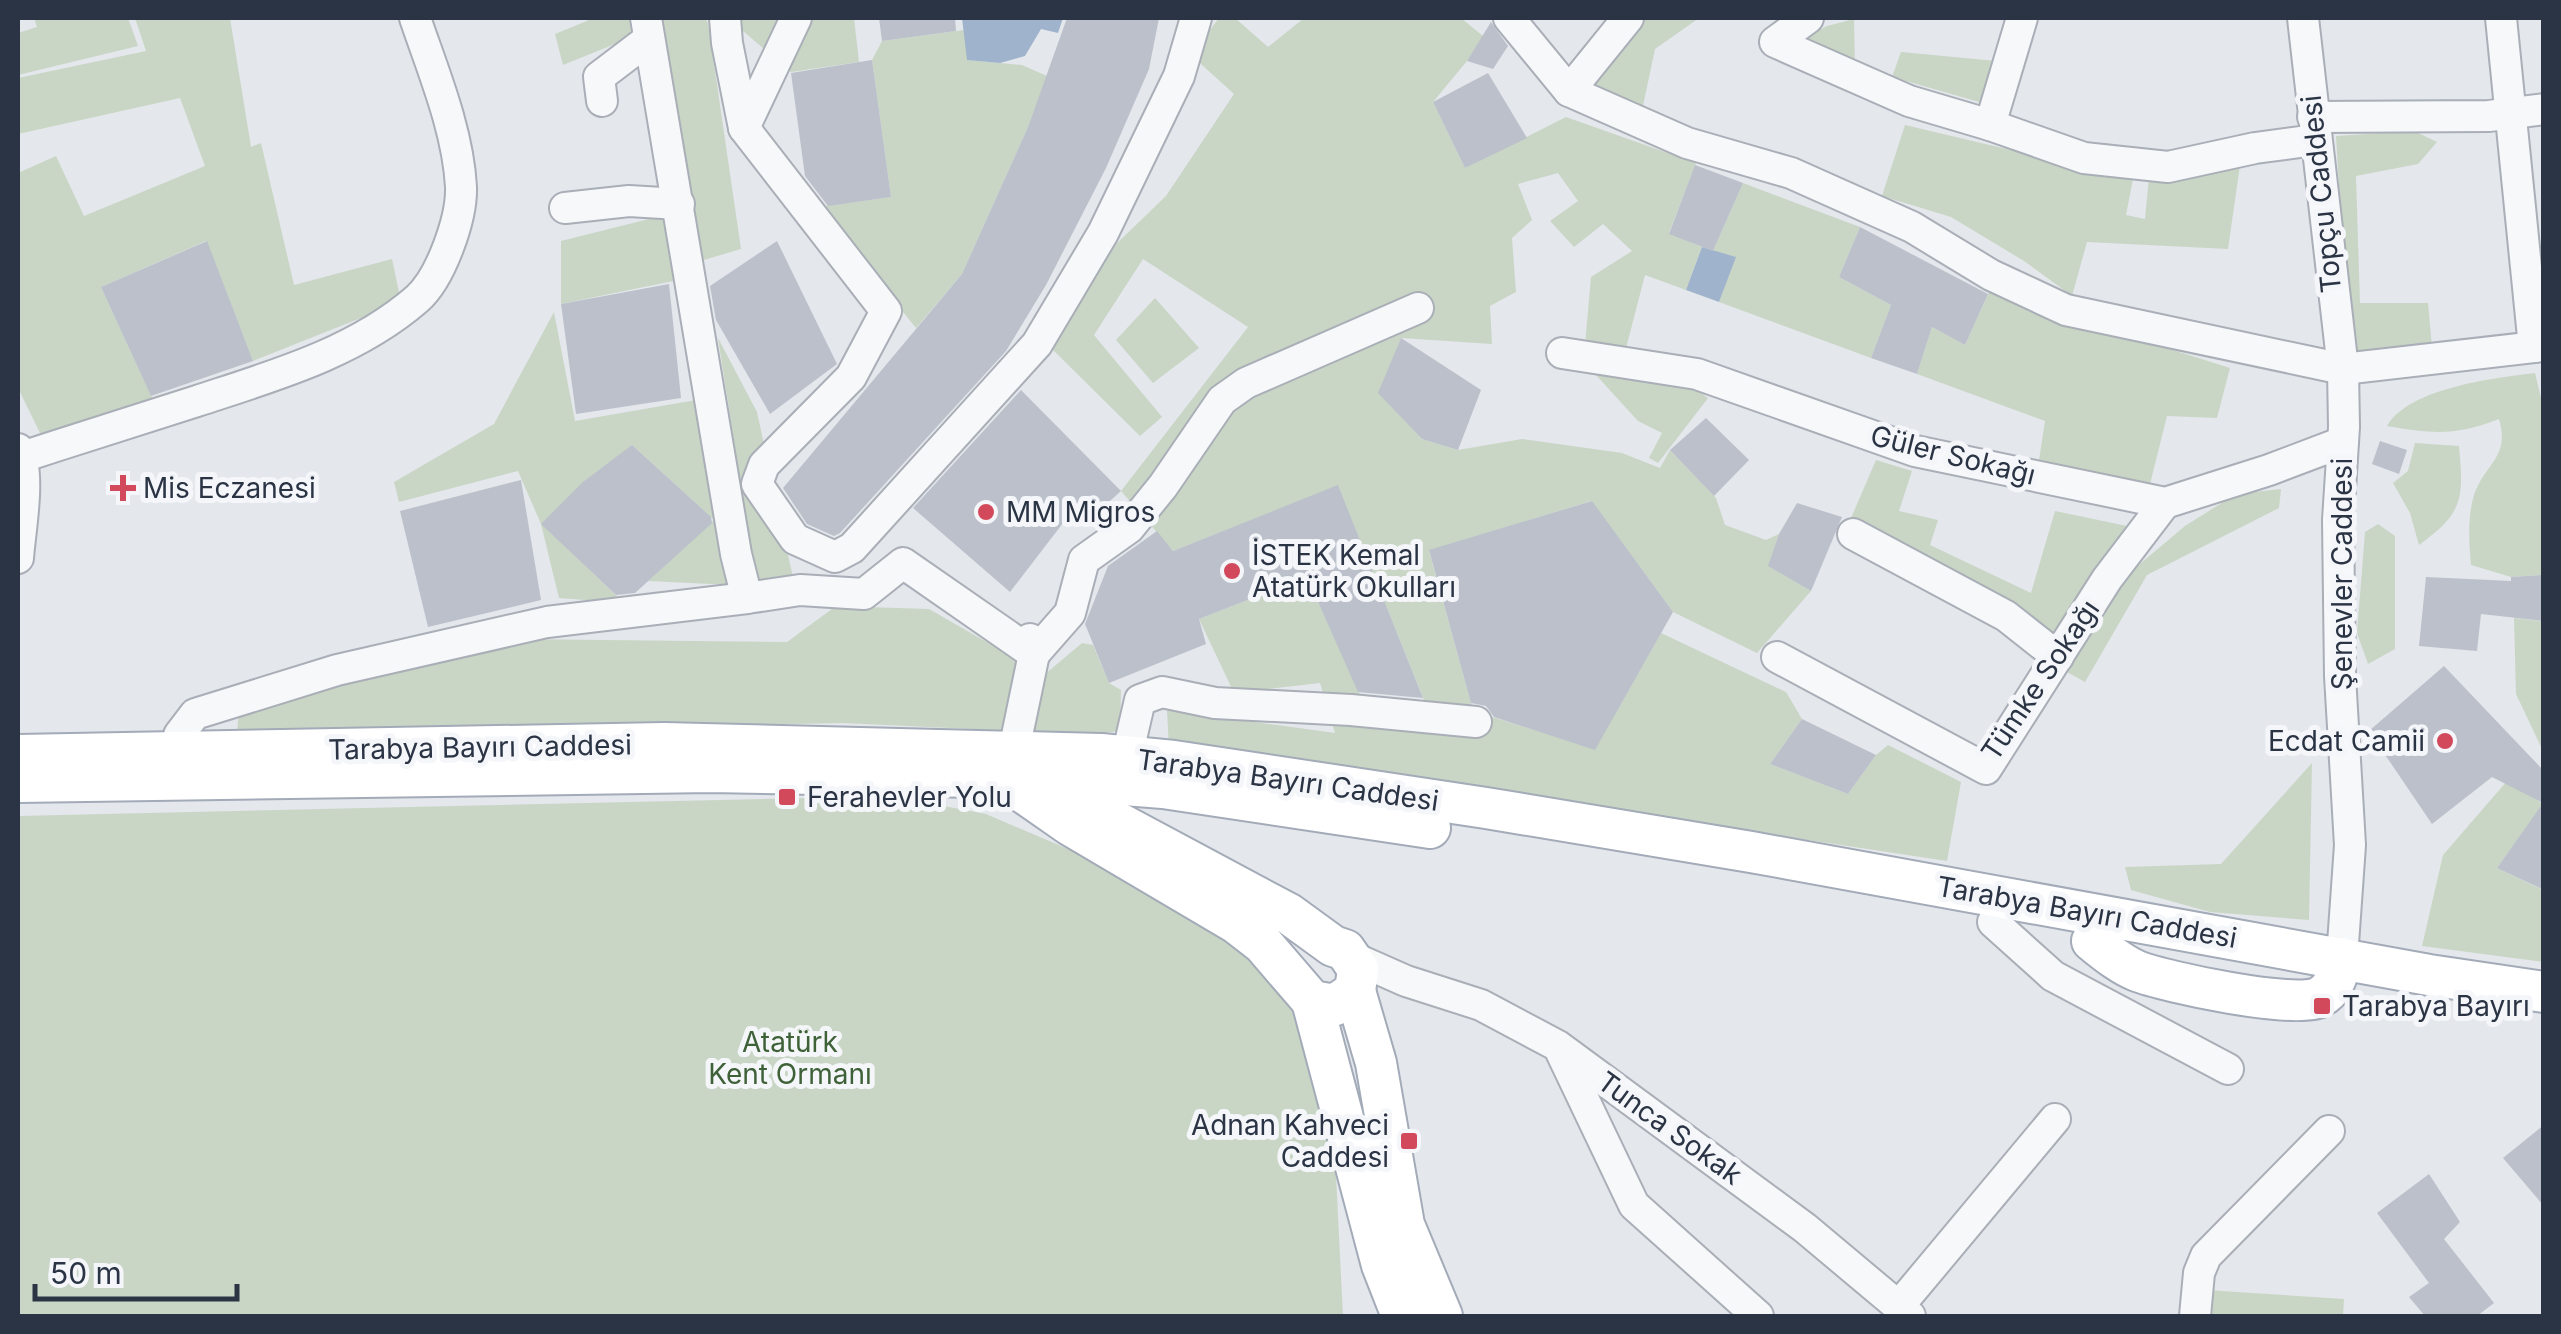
<svg xmlns="http://www.w3.org/2000/svg" width="2561" height="1334" viewBox="0 0 2561 1334" font-family="Inter,sans-serif">
<rect width="100%" height="100%" fill="#e4e7ec"/>
<g fill="#c9d6c5">
<polygon points="34,18 128,18 138,46 18,75 18,33 37,27"/>
<polygon points="135,18 230,18 251,147 261,143 294,285 392,259 401,302 253,361 206,241 101,287 154,402 41,435 18,388 18,173 56,156 84,216 205,166 180,98 18,134 18,78 146,51"/>
<polygon points="594,18 639,18 642,33 563,65 555,34"/>
<polygon points="658,18 705,18 708,23 741,249 697,262"/>
<polygon points="735,18 854,18 859,62 791,72 736,25"/>
<polygon points="1219,18 1235,18 1268,47 1304,18 1461,18 1483,36 1467,61 1433,102 1465,168 1566,117 1696,163 1669,233 1702,247 1686,290 1645,275 1625,352 1585,345 1591,277 1632,251 1603,224 1574,247 1550,221 1578,201 1558,173 1518,184 1532,220 1512,238 1516,292 1490,306 1492,344 1401,338 1379,393 1422,439 1458,450 1522,439 1622,453 1660,468 1670,450 1716,498 1725,525 1766,540 1779,534 1769,566 1811,591 1757,653 1673,612 1591,501 1429,551 1473,710 1426,705 1338,486 1173,551 1121,491 1248,327 1143,259 1094,335 1162,417 1140,436 1049,346 1085,274 1166,196 1234,94 1191,55"/>
<polygon points="1636,18 1699,18 1655,49 1641,115 1572,85"/>
<polygon points="1854,19 1855,69 1800,41 1827,26"/>
<polygon points="964,30 968,60 1022,65 1047,76 1028,127 962,274 916,328 818,207 891,197 872,60 882,41"/>
<polygon points="1901,52 2007,62 1993,106 1892,77"/>
<polygon points="1905,125 2133,179 2126,215 2145,219 2149,177 2240,165 2228,249 2087,242 2072,296 2024,261 1951,217 1882,196"/>
<polygon points="2414,131 2437,142 2418,164 2356,176 2360,303 2428,303 2432,347 2349,353 2336,136"/>
<polygon points="1743,183 1860,227 1839,277 1891,305 1871,358 1719,302 1735,257 1713,251"/>
<polygon points="673,213 683,279 561,304 561,241"/>
<polygon points="1989,292 2230,368 2217,418 2167,416 2149,488 2038,467 2045,421 1917,374 1932,327 1965,345"/>
<polygon points="1155,298 1199,348 1153,383 1116,340"/>
<polygon points="554,312 575,421 702,399 732,585 648,581 714,520 632,445 542,524 624,603 559,598 541,524 518,471 399,502 394,482 494,424"/>
<polygon points="718,338 757,412 794,582 757,590"/>
<path d="M2535,373l9,37 -1,165 -32,2 -40,-12c-2,-24 -4,-49 4,-73 12,-30 35,-36 24,-73 -44,17 -66,15 -112,7 22,-38 107,-48 148,-53z"/>
<polygon points="1596,375 1684,380 1708,398 1658,463 1649,458 1662,433 1638,421"/>
<path d="M2415,443l44,3c5,54 4,67 -40,99l-9,-32 -17,-30 15,-12z"/>
<polygon points="1876,460 1912,471 1899,511 1938,520 1930,545 2031,593 2055,511 2127,526 2055,646 1848,525"/>
<polygon points="2281,489 2279,508 2147,575 2085,682 2067,672 2095,621 2128,574 2185,526 2236,494"/>
<polygon points="2378,524 2395,536 2395,649 2368,664 2357,633 2365,532"/>
<polygon points="1307,577 1370,717 1486,715 1595,749 1661,633 1786,692 1802,719 1770,764 1848,794 1876,755 1888,745 1961,782 1947,861 1484,791 1169,749 1167,710 1335,733 1320,683 1234,693 1199,619"/>
<polygon points="836,606 929,609 1044,675 1082,643 1093,645 1109,683 1121,690 1120,731 1056,739 972,729 843,723 237,735 239,708 445,661 515,639 787,642"/>
<polygon points="2514,618 2543,621 2543,751 2516,694"/>
<polygon points="2312,763 2309,920 2210,912 2131,890 2125,867 2221,864"/>
<polygon points="2507,781 2543,804 2497,868 2541,889 2543,887 2543,962 2422,946 2443,855"/>
<polygon points="891,796 986,814 1103,864 1203,914 1270,973 1312,1042 1334,1136 1343,1316 18,1316 18,816"/>
<polygon points="2206,1290 2344,1299 2343,1316 2205,1316"/>
</g>
<g fill="#9fb4cc">
<polygon points="962,18 1063,18 1058,33 1041,29 1025,56 1000,63 967,60"/>
<polygon points="1702,247 1736,257 1719,302 1686,290"/>
</g>
<g fill="#bbc0ca">
<polygon points="879,18 955,18 956,31 882,41"/>
<polygon points="1067,18 1159,18 1149,69 1106,168 1046,285 1006,351 840,533 834,536 807,524 783,488 962,274 1028,127"/>
<polygon points="1491,22 1508,46 1493,69 1467,61"/>
<polygon points="872,60 891,197 828,206 805,176 791,73"/>
<polygon points="1488,73 1527,138 1465,168 1433,102"/>
<polygon points="1695,165 1743,183 1713,251 1669,234"/>
<polygon points="1860,227 1988,294 1965,345 1932,327 1917,374 1871,358 1891,305 1839,277"/>
<polygon points="207,241 253,361 151,396 101,287"/>
<polygon points="777,241 837,364 770,414 716,320 710,286"/>
<polygon points="669,284 681,398 576,414 561,304"/>
<polygon points="1401,338 1481,390 1458,450 1422,439 1378,393"/>
<polygon points="1021,390 1121,491 1090,519 1073,510 1010,592 913,508"/>
<polygon points="1706,418 1749,460 1714,496 1670,450"/>
<polygon points="2380,441 2407,450 2399,474 2372,464"/>
<polygon points="632,445 711,517 712,523 635,593 616,595 541,524 583,482"/>
<polygon points="521,480 541,600 428,627 400,511"/>
<polygon points="1338,485 1423,698 1358,692 1307,577 1199,619 1206,644 1109,683 1085,624 1108,566 1157,531 1173,551"/>
<polygon points="1592,501 1673,612 1595,750 1494,717 1486,706 1471,703 1429,550"/>
<polygon points="1797,503 1842,517 1811,591 1768,566 1779,534"/>
<polygon points="2544,575 2544,621 2481,614 2477,651 2419,646 2426,577 2511,581 2511,577"/>
<polygon points="2444,666 2544,771 2544,890 2497,868 2543,803 2492,777 2432,824 2369,731"/>
<polygon points="1802,719 1876,755 1848,794 1770,764"/>
<polygon points="2544,1125 2544,1206 2503,1158"/>
<polygon points="2429,1174 2460,1222 2444,1239 2494,1303 2477,1316 2425,1316 2409,1297 2429,1283 2377,1213"/>
</g>
<g fill="none" stroke-linecap="round" stroke-linejoin="round">
<defs>
<g id="minor">
<polyline points="646,18 736,554 747,598 800,590 864,594 903,563 1034,654 1070,613 1084,560 1129,528 1163,486 1222,400 1246,383 1418,308"/>
<polyline points="725,18 727,43 744,128 886,311 851,377 764,465 757,484 795,539 835,557 852,548 1037,344 1103,233 1179,76 1196,18"/>
<polyline points="1509,18 1569,91 1687,143 1791,173 1912,227 1991,275 2066,310 2343,369 2544,346"/>
<polyline points="1808,18 1775,42 1909,101 1990,125 2022,18"/>
<polyline points="2303,18 2343,369 2344,427 2338,520 2340,676 2350,845 2342,958"/>
<polyline points="2501,18 2534,347"/>
<polyline points="1569,91 1628,18"/>
<polyline points="602,101 599,77 649,39"/>
<polyline points="2313,117 2489,116 2544,109"/>
<polyline points="1990,125 2084,158 2168,167 2255,148 2315,140"/>
<polyline points="744,128 796,18"/>
<polyline points="565,208 629,201 679,204"/>
<polyline points="1562,353 1697,374 1915,451 2165,503 2269,470 2343,442"/>
<path d="M18,449c13,25 2,81 0,109"/>
<path d="M18,461l4,-4c58,-19 116,-37 175,-56 76,-25 158,-48 220,-102 24,-21 45,-81 44,-112 -3,-57 -28,-116 -46,-169"/>
<polyline points="1853,534 2006,616 2058,657"/>
<polyline points="1777,657 1986,769 2107,579 2165,503"/>
<polyline points="1014,750 1034,654 1030,639"/>
<polyline points="179,751 179,735 195,714 337,670 547,622 747,598"/>
<polyline points="1127,756 1140,700 1162,692 1215,703 1351,710 1476,722"/>
<polyline points="1993,922 2053,976 2228,1069"/>
<polyline points="1354,958 1406,981 1481,1005 1558,1046 1805,1228 1910,1316"/>
<polyline points="1561,1052 1634,1205 1758,1316"/>
<polyline points="1898,1307 2055,1119"/>
<polyline points="2195,1316 2199,1273 2206,1256 2329,1131"/>
</g>
<g id="major">
<polyline points="18,755 664,743 1101,754 1174,761 1486,808 1751,852 2429,975 2544,992"/>
<polyline points="1001,777 1070,825 1236,923 1263,944 1312,1001 1335,1005 1355,991 1358,969 1345,950 1333,946 1289,914 1044,783"/>
<polyline points="18,782 711,772 1035,778 1163,788 1430,828"/>
<path d="M2092,941c14,11 28,23 45,30 28,11 160,39 183,26 15,-8 18,-24 22,-39"/>
<polyline points="1355,991 1376,1063 1404,1225 1442,1316"/>
<polyline points="1312,1001 1382,1265 1402,1316"/>
</g>
</defs>
<use href="#minor" stroke="#a9aeb7" stroke-width="34"/>
<use href="#major" stroke="#a3abb8" stroke-width="44"/>
<use href="#minor" stroke="#f7f8fa" stroke-width="30"/>
<use href="#major" stroke="#fff" stroke-width="40"/>
</g>
<g fill="#d1495b" stroke="#f4f6f9" stroke-width="4">
<path d="M118 473h10v10h10v10h-10v10h-10v-10h-10v-10h10z"/>
<circle cx="986" cy="512" r="10"/>
<circle cx="1232" cy="571" r="10"/>
<circle cx="2445" cy="741" r="10"/>
<rect x="777" y="787" width="20" height="20" rx="5"/>
<rect x="2312" y="996" width="20" height="20" rx="5"/>
<rect x="1399" y="1131" width="20" height="20" rx="5"/>
</g>
<g text-anchor="middle" dominant-baseline="central" stroke-width="10" stroke-linejoin="round" paint-order="stroke">
<g font-size="28" fill="#2b3445" stroke="#f4f6f9">
<text transform="translate(2321 194) rotate(-96)">Topçu Caddesi</text>
<text transform="translate(1953 455) rotate(14)">Güler Sokağı</text>
<text transform="translate(2342 574) rotate(-90)">Şenevler Caddesi</text>
<text transform="translate(2040 680) rotate(-56)">Tümke Sokağı</text>
<text transform="translate(480 747) rotate(-1)">Tarabya Bayırı Caddesi</text>
<text transform="translate(1288 780) rotate(8)">Tarabya Bayırı Caddesi</text>
<text transform="translate(2087 912) rotate(10)">Tarabya Bayırı Caddesi</text>
<text transform="translate(1670 1128) rotate(36)">Tunca Sokak</text>
</g>
<g font-size="28" fill="#2b3445" stroke="#f4f6f9" text-anchor="start">
<text x="143" y="488">Mis Eczanesi</text>
<text x="1006" y="512">MM Migros</text>
<text x="1252" y="555">İSTEK Kemal<tspan x="1252" dy="32">Atatürk Okulları</tspan></text>
<text x="2425" y="741" text-anchor="end">Ecdat Camii</text>
<text x="807" y="797">Ferahevler Yolu</text>
<text x="2342" y="1006">Tarabya Bayırı</text>
<text x="1389" y="1125" text-anchor="end">Adnan Kahveci<tspan x="1389" dy="32">Caddesi</tspan></text>
</g>
<g font-size="28" fill="#3f6138" stroke="#f4f6f9">
<text x="790" y="1042">Atatürk<tspan x="790" dy="32">Kent Ormanı</tspan></text>
</g>
</g>
<rect width="2561" height="1334" fill="none" stroke="#2b3445" stroke-width="40"/>
<path d="M35 1284v15h202v-15" fill="none" stroke="#2b3445" stroke-width="5"/>
<text x="50" y="1284" font-size="30" fill="#2b3445" stroke="#f4f6f9" stroke-width="8" paint-order="stroke">50 m</text>
</svg>
